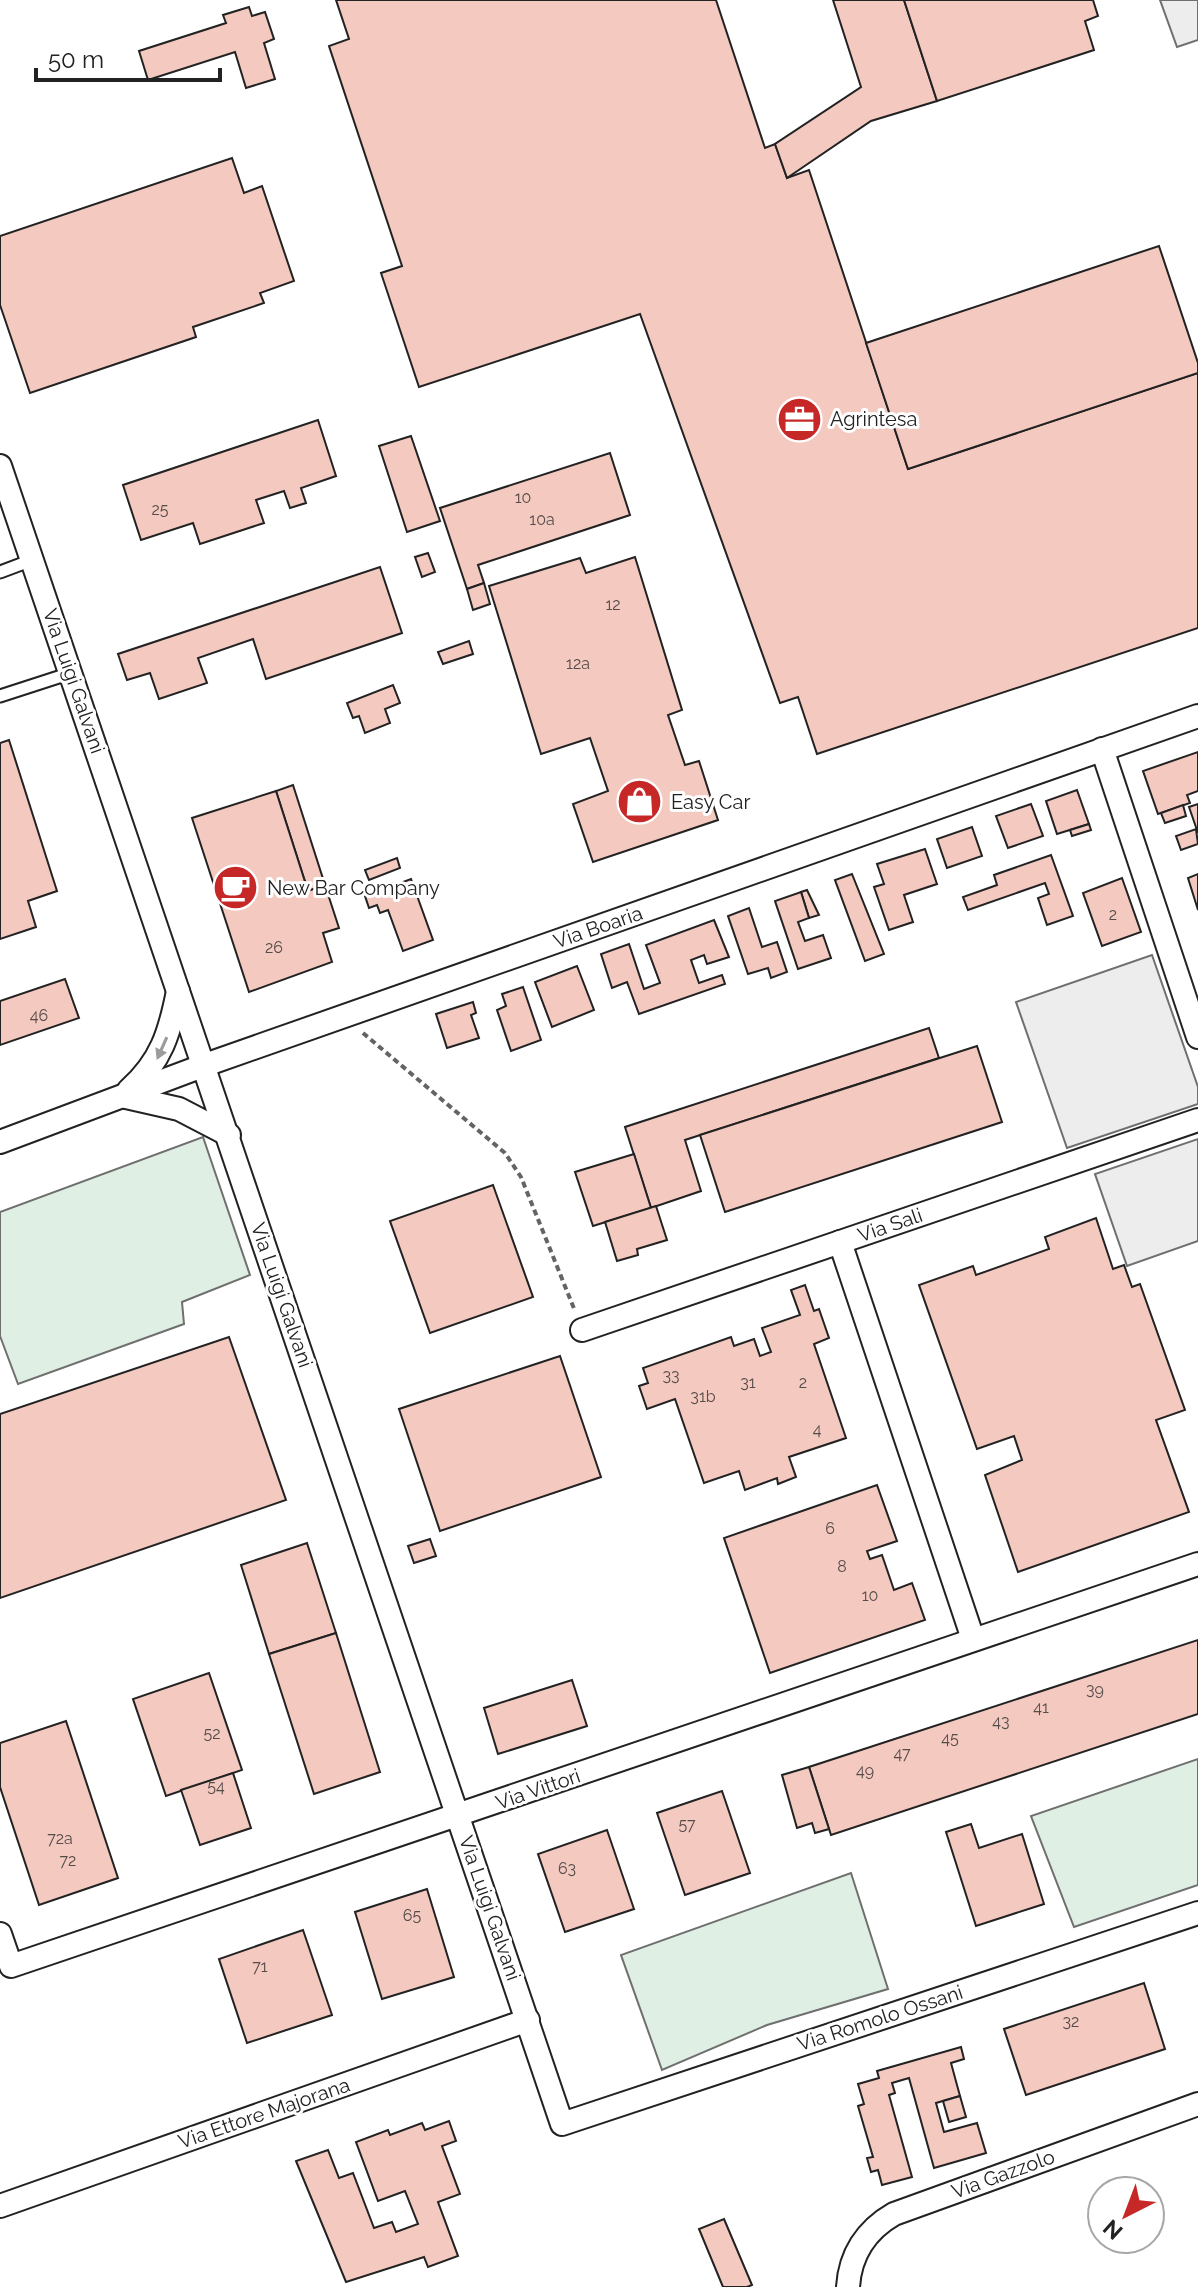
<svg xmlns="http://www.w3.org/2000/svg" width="1198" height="2287" viewBox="0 0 1198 2287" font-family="Raleway,sans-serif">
<rect width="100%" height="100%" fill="#fff"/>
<g fill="#e0efe3" stroke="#6f6f6f" stroke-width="2">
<polygon points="203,1137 250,1275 182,1302 184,1324 18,1384 0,1336 0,1212"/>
<polygon points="1198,1759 1198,1885 1074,1927 1031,1816"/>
<polygon points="851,1873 888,1989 767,2025 662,2070 621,1955"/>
</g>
<g fill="#ededed" stroke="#6f6f6f" stroke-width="2">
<polygon points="1160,0 1198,0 1198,40 1177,47"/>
<polygon points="1152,955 1198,1087 1198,1104 1067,1148 1016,1002"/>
<polygon points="1198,1139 1198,1241 1127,1266 1095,1174"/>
</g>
<g fill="#f3c9c0" stroke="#222" stroke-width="2">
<polygon points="336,0 716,0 765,148 775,144 787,178 809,170 908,469 1198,373 1198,628 817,754 798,697 780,703 640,314 419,387 381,273 402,266 329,46 349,39"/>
<polygon points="833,0 904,0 937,101 871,121 787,178 775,144 861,87"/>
<polygon points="904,0 1093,0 1098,16 1085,21 1094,50 937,101"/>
<polygon points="249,7 252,16 265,12 274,39 264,43 275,79 246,88 235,52 148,80 139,51 226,23 223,15"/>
<polygon points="232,158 244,193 262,186 294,281 260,293 264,303 193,327 196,337 30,393 0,305 0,236"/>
<polygon points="1159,246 1198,363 1198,373 908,469 866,343"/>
<polygon points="318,420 336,476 301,488 306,503 290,508 284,491 256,500 264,523 200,544 193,523 141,540 123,485"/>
<polygon points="411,436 440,521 407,532 379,446"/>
<polygon points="610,453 630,515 478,565 484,583 467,589 440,508"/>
<polygon points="428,553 435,572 422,577 415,557"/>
<polygon points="635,557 682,710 668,715 685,765 699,761 718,820 593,862 573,804 608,791 590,738 541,754 489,586 580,558 586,573"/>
<polygon points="380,567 402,633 266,679 253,639 198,658 207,683 159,699 150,673 127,680 118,654"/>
<polygon points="484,583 490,604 473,610 467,589"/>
<polygon points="469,641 473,654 443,664 438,652"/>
<polygon points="393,685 400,703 385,709 390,723 365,733 359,716 353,718 347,703"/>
<polygon points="9,740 57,891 28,901 36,927 0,939 0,743"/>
<polygon points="1198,752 1198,791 1187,795 1190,803 1158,814 1143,771"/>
<polygon points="293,785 325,885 308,891 276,791"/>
<polygon points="1077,790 1089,824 1057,834 1046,801"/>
<polygon points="276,791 308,891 325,885 339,928 323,933 332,962 249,992 192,818"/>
<polygon points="1031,804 1043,836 1008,848 996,816"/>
<polygon points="1198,804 1198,833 1189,807"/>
<polygon points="1183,805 1186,816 1165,823 1161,813"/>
<polygon points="1089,824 1091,830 1072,836 1070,830"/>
<polygon points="972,827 982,856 947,868 937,839"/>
<polygon points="1196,829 1198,844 1181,850 1176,836"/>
<polygon points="925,849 937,884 904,895 913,922 889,930 874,887 884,884 877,864"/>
<polygon points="1051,855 1073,916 1047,925 1038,898 1049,894 1045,883 968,910 963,897 997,885 994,875"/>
<polygon points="397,858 400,868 369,880 365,870"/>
<polygon points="852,874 884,954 865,961 835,880"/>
<polygon points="1198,874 1198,910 1188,878"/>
<polygon points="1122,878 1141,932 1102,946 1083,893"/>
<polygon points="411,879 433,940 403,951 388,910 380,913 377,905 369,908 365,896"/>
<polygon points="807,890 819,915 809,918 801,892"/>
<polygon points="801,892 809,918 798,922 805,941 823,935 831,958 798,969 775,901"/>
<polygon points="749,908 762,947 777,942 787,972 771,978 768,968 748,974 728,916"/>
<polygon points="714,920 729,957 707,964 704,955 691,960 699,983 722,975 725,984 639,1014 627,982 612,988 601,954 629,944 644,989 660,983 646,945"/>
<polygon points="577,966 594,1010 552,1027 535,982"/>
<polygon points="65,979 79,1018 0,1045 0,1001"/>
<polygon points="523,987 541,1040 511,1051 497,1010 506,1006 502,994"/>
<polygon points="473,1002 476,1013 471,1015 479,1038 447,1048 436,1014"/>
<polygon points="929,1028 939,1058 685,1140 701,1191 651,1208 625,1127"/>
<polygon points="977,1046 1002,1122 725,1212 700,1135"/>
<polygon points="634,1154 651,1208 593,1226 575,1172"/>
<polygon points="493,1185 533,1297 430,1333 390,1221"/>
<polygon points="656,1206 667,1240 637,1249 638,1255 617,1261 605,1222"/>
<polygon points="1096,1218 1113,1269 1124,1265 1132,1287 1140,1284 1185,1410 1156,1420 1189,1512 1018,1572 985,1475 1022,1460 1014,1436 977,1449 919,1285 973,1266 976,1275 1049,1249 1045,1237"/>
<polygon points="805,1285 814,1311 819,1309 829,1338 814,1344 846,1438 789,1457 796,1477 778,1484 777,1478 745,1490 739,1471 704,1483 675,1399 647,1409 639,1386 648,1383 643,1368 731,1337 734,1346 754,1339 760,1356 771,1352 762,1328 800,1315 791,1290"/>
<polygon points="229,1337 286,1500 0,1598 0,1414"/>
<polygon points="560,1356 601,1477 440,1531 399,1409"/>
<polygon points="877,1485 897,1541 867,1551 870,1559 882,1555 894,1590 912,1583 925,1620 770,1673 724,1538"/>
<polygon points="430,1539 436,1556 414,1563 408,1546"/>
<polygon points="307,1543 336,1633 269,1654 241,1565"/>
<polygon points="336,1633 380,1772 314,1794 269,1654"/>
<polygon points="1198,1640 1198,1714 831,1835 809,1767"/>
<polygon points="209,1673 242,1770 166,1796 133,1699"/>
<polygon points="572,1680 587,1726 498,1754 484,1708"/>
<polygon points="66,1721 118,1878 39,1905 0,1787 0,1743"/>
<polygon points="809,1767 829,1829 815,1833 812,1823 797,1828 782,1775"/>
<polygon points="233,1773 251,1828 200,1845 181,1790"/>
<polygon points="722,1791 750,1873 685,1895 657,1813"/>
<polygon points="971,1824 979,1848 1022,1834 1044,1904 976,1926 946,1832"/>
<polygon points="607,1830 634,1909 565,1932 538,1854"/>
<polygon points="427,1889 454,1977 382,1999 355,1912"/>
<polygon points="303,1930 332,2015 247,2043 219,1959"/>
<polygon points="1144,1983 1165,2049 1026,2095 1004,2029"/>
<polygon points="961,2047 964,2059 951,2063 960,2096 936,2103 944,2132 977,2123 986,2153 934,2168 909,2078 892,2083 895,2093 889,2095 912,2177 882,2185 878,2170 871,2172 867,2158 873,2157 858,2106 864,2104 858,2084 879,2078 877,2071"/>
<polygon points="960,2096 966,2117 949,2122 943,2101"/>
<polygon points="449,2121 456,2141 442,2146 460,2194 438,2202 458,2256 428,2267 424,2257 346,2282 296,2161 328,2150 339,2178 353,2173 374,2228 392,2222 396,2232 418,2224 405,2191 378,2201 356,2142 388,2130 390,2135 422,2123 425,2130"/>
<polygon points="724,2219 752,2285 747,2287 723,2287 699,2229"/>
</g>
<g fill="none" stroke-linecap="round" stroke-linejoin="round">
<defs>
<g id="service">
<polyline points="0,572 32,560"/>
<polyline points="0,696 71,673"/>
</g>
<g id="minor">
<polyline points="0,466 562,2124 1198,1913"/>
<polyline points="1102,749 1198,1037"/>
<path d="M129,1090c32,-28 41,-58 49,-99"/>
<polyline points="126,1097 179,1109 229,1135"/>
<polyline points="0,1142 205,1065 1198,716"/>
<polyline points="840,1242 973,1639"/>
<polyline points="582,1330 1198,1120"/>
<polyline points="0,1934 11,1966 1198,1564"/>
<polyline points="0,2206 528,2020"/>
<path d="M848,2287c2,-32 18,-57 46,-73l304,-110"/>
</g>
</defs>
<use href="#service" stroke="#222" stroke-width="15"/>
<use href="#minor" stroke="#222" stroke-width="26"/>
<polyline stroke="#646464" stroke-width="4" stroke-dasharray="6 4" stroke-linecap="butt" points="363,1033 505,1153 521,1177 575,1311"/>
<use href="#service" stroke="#fff" stroke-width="11"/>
<use href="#minor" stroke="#fff" stroke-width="22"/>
</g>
<defs><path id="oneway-solid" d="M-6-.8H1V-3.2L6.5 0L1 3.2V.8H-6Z" transform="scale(2)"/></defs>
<use fill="#9c9c9c" href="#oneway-solid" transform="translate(162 1048) rotate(114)"/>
<defs>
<symbol id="office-disc" viewBox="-11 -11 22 22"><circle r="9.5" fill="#c62828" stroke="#fff"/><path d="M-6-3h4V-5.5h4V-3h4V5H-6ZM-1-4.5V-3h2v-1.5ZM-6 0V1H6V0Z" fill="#fff"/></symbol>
<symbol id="shop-disc" viewBox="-11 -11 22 22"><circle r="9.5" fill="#c62828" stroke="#fff"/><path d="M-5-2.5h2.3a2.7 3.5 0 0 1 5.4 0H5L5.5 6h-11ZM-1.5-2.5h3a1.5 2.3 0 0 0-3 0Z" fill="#fff"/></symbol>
<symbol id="cafe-disc" viewBox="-11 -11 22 22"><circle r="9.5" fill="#c62828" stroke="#fff"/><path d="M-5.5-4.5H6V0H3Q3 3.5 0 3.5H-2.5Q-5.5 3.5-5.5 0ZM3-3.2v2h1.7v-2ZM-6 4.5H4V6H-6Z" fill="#fff"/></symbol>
</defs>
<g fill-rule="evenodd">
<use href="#office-disc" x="774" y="394" width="51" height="51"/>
<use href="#shop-disc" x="614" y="776" width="51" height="51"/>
<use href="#cafe-disc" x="210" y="862" width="51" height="51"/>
</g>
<g text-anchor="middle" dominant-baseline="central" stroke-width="6" stroke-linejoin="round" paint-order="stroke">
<g font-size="16" fill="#564c4a">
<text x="523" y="497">10</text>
<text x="160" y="509">25</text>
<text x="542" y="519">10a</text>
<text x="613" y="604">12</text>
<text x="578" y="663">12a</text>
<text x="1113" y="914">2</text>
<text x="274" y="947">26</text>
<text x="39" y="1015">46</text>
<text x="671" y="1375">33</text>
<text x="748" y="1382">31</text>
<text x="803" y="1382">2</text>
<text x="703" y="1396">31b</text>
<text x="817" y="1429">4</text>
<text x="830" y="1528">6</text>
<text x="842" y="1566">8</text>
<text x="870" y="1595">10</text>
<text x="1095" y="1689">39</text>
<text x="1041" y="1707">41</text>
<text x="1001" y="1721">43</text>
<text x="212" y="1733">52</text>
<text x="950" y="1738">45</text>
<text x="902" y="1753">47</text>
<text x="865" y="1770">49</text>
<text x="216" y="1786">54</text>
<text x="687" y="1824">57</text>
<text x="60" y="1838">72a</text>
<text x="68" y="1860">72</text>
<text x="567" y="1868">63</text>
<text x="412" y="1915">65</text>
<text x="260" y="1966">71</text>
<text x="1071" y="2021">32</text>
</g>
<g font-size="20" fill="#222" stroke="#fff" text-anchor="start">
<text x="830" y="419">Agrintesa</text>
<text x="671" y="802">Easy Car</text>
<text x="267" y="888">New Bar Company</text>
</g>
<g font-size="20" fill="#222" stroke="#fff">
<text transform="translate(74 681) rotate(71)">Via Luigi Galvani</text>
<text transform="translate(598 927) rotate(-19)">Via Boaria</text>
<text transform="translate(890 1225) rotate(-19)">Via Sali</text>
<text transform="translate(282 1295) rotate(71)">Via Luigi Galvani</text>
<text transform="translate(538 1789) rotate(-19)">Via Vittori</text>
<text transform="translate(490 1908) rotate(71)">Via Luigi Galvani</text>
<text transform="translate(880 2018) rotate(-18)">Via Romolo Ossani</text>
<text transform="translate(264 2113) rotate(-19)">Via Ettore Majorana</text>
<text transform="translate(1003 2174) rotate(-20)">Via Gazzolo</text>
</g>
</g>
<g transform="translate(1126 2215) rotate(222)"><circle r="38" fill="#ffffff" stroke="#a7a7a7" stroke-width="2"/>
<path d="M0-6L14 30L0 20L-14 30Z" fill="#c62828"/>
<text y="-12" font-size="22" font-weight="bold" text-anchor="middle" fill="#222222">N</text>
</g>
<path d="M36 68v12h184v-12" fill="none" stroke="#222222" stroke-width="4"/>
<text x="48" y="68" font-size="24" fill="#222222" stroke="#ffffff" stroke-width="6" paint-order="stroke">50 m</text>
</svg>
